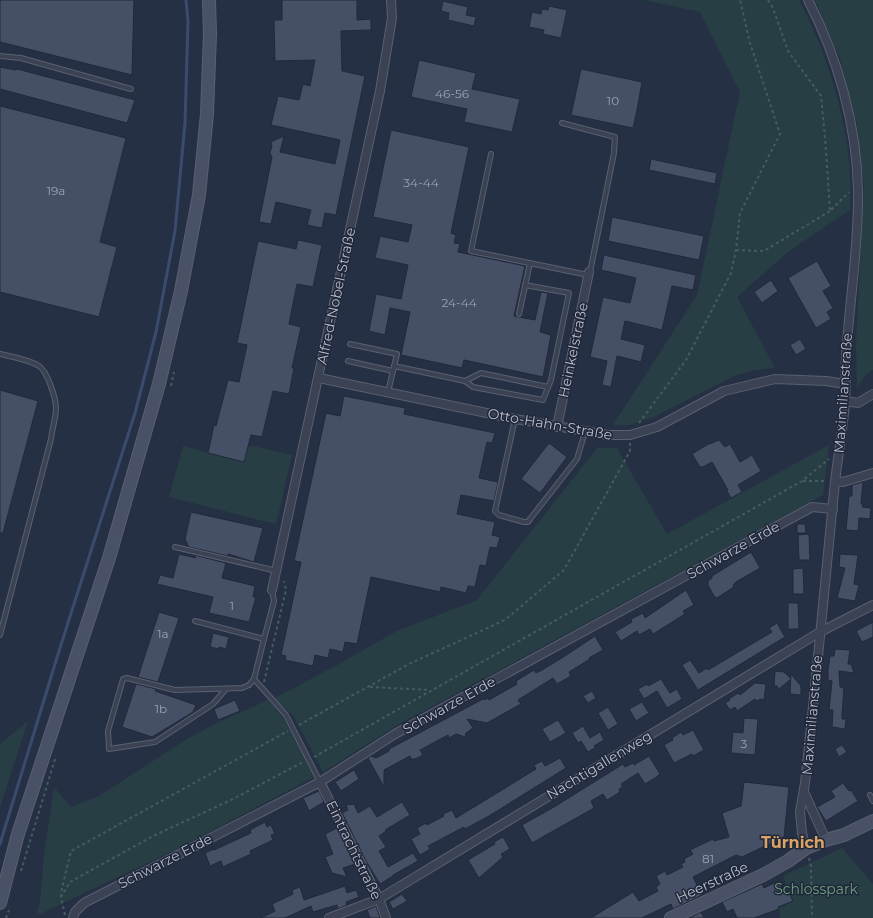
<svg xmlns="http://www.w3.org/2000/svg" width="873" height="918" viewBox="0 0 873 918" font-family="Montserrat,sans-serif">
<rect width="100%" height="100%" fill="#263044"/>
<g fill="#283e45">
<path d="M644,0h155c32,59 56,143 51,210l-61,41 -52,46 38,71 -20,2 -21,6 -80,41 -25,8h-16l84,-130 43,-203 -40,-80z"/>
<polygon points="815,0 873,0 873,370 866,374 857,388 856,345 864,186 857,125 840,58"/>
<polygon points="248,445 292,455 276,524 169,497 183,446 244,462"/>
<polygon points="829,445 823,495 394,727 323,772 293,715 273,699 339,664 397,631 477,600 597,448 617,448 667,534"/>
<polygon points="268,700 286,722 300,747 314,777 179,848 36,916 40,902 44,855 54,787 71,807 99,796 187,739 217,723"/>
<polygon points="28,721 0,807 0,744"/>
<polygon points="842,848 873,884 873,918 780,918 779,908 793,901 783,876"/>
</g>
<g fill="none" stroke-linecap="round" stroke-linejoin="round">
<polyline stroke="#3b4b6d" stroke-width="3" points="0,844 59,651 135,413 156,332 175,231 185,123 188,21 186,0"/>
</g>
<g fill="#454f66" stroke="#21293a">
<polygon points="0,0 134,0 132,75 0,42"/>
<polygon points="282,0 357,0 357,20 371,19 371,30 341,31 342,71 365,76 336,215 325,213 322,228 307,225 311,210 276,202 271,224 259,222 272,157 270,153 272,146 271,142 284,136 280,152 335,164 340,140 271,125 278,96 299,100 303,84 310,86 315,60 275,61 274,20 282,20"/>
<polygon points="443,1 468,7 466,15 476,17 474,26 448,20 449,13 441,11"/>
<polygon points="549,6 567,10 561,38 543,34 544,30 529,27 532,12 541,14 542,9 548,10"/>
<polygon points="419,60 476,73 472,89 520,99 512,132 464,122 467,109 411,97"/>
<polygon points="0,67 16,70 17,69 135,100 127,123 0,89"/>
<polygon points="581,69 642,82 637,110 633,128 571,115"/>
<polygon points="0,106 126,138 100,242 117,247 99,317 0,292"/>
<polygon points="391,130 469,147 451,233 456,235 454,243 460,244 458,252 525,266 514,316 535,320 541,292 548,293 540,332 551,335 543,377 464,360 462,368 401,355 410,312 390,308 385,335 369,331 376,294 401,299 408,265 375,258 380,236 408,242 412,225 373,217"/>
<polygon points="651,159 717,173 715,184 649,170"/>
<polygon points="612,217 704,236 699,260 608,241"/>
<polygon points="298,240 322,245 313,287 297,284 289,324 301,327 292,368 294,368 289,394 273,391 262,437 251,435 244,462 208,453 214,425 216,426 228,380 239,382 247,345 237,343 258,241 296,249"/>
<polygon points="604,255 696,275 693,290 672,286 662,330 625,321 621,339 645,345 641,362 617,356 611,387 602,385 607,361 590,357 603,297 630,303 636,278 601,270"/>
<polygon points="817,261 831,286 823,291 833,308 827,312 831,319 816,328 788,278"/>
<polygon points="771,280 778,291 762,303 754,292"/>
<polygon points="800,339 806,349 796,355 790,345"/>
<polygon points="0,390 38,401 3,533 0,533"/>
<polygon points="344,396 405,408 404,414 495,433 492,443 487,442 479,478 498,482 494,501 461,495 457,514 495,522 492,535 500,537 497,548 490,547 486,566 480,565 475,587 468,586 466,593 441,587 440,592 371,577 357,644 345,642 343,652 330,649 328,658 315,655 313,666 285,660 286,656 281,655 301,562 294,561 326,413 340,416"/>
<polygon points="719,440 725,447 730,444 740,462 752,455 761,471 738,485 742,492 731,498 727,491 728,490 712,462 703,467 700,467 692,454 710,443 710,444"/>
<polygon points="549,443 567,457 540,493 521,479"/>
<polygon points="863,482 861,504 863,504 862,507 871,508 870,519 859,518 858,531 846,530 849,496 852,496 852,485"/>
<polygon points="191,512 263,528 254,562 228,554 228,556 189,547 185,539"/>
<polygon points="797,524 805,524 806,533 797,533"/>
<polygon points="809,534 810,560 799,560 798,535"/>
<polygon points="751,552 760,568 736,582 733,585 734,587 723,594 717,598 714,596 708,585 708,581 712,578 712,576"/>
<polygon points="179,554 196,558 194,555 226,563 222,578 255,586 253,597 256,597 249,622 209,613 213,597 157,584 160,575 173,578"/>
<polygon points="840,554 858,555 854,584 859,585 855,601 837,598 845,568 839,567"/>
<polygon points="803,568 804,594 793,594 793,569"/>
<polygon points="686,590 694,605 683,611 685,614 653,634 650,629 639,635 637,631 621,641 615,632 632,622 631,619 643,613 645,618"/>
<polygon points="788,603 798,603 799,629 788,629"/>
<polygon points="159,612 179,618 158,682 138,677"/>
<polygon points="873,622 873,637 862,642 856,631"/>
<polygon points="777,623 785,637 698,690 682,665 690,660 699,673 707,668 708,670 772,632 769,628"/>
<polygon points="213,633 229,637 226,649 219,647 219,649 210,647"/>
<polygon points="595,636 603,650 589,658 590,659 569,672 571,676 557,684 553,678 518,700 521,704 487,723 467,719 473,728 466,733 465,737 456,734 449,738 448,735 420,750 423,755 415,759 411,759 410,756 384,770 384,787 368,758 371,756 376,758 389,751 389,749 483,699 484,700 488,698 489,700 517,684 516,681 534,670 536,673 542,670 565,656"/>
<polygon points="835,649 850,650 848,664 851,664 854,673 839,671 840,687 844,688 842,714 842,719 846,719 845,729 832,727 833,710 829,710 832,681 828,680 828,670 830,656 834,656"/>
<polygon points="775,671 784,672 791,679 779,689 777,686 774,686"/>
<polygon points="791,674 801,686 801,695 790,694"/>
<polygon points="661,679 670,693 677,689 682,699 667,708 657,691 644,699 638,689 647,684 648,686"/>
<polygon points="755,683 766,684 764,700 760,699 757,701 755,699 737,711 735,707 730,710 725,703 730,700 729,699 738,693 740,695"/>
<polygon points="136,684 156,689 155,691 196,705 193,712 152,737 122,727"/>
<polygon points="592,691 596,698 588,703 583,696"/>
<polygon points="235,700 240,711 218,720 214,709"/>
<polygon points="642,702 649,713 636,721 629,709"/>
<polygon points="608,707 618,724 608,730 598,713"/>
<polygon points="744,718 758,719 755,755 731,753 733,732 743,733"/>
<polygon points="558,720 566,733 550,742 542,729"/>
<polygon points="583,726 590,738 600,732 604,740 594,746 596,747 588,752 581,741 578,743 572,733"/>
<polygon points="693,730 704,750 693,756 692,754 674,763 664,745 673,740 672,738 681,732 683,735"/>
<polygon points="842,745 847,752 839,757 835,749"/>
<polygon points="649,756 660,774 655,778 645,784 638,773 621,784 623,787 619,789 620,792 617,794 607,800 603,794 591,801 594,808 532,843 522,825 554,807 623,764 625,767 633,763 634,765"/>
<polygon points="560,758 566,768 489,816 465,829 464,827 428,846 430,849 420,855 411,839 420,834 417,828 426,823 427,825 444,816 443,814 452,810 456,818 536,769 534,765 542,761 545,766"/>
<polygon points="354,770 359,779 341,791 335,782"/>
<polygon points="744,782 789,787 784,837 742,857 736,855 693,877 702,895 673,909 671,904 642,918 591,918 633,892 639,901 658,891 656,887 660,884 656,876 665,871 667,875 683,867 681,864 685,862 684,859 693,854 690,850 713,839 714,841 729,837 722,813 741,806"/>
<polygon points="843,783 849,791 851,790 858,801 826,821 817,807 835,797 831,791"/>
<polygon points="319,791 324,802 309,811 303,798"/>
<polygon points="402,802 410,815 385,830 386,831 379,836 386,847 379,851 388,867 413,853 418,861 393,875 393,876 380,884 366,861 342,813 348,810 346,805 354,804 358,813 370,806 377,817"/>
<polygon points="265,822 267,827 271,825 275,834 271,835 273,840 250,851 251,854 227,865 223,867 221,861 210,866 205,853 214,849 214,850 251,833 250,830"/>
<polygon points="337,828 355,864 343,868 347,877 332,873 325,857 333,854 325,834"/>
<polygon points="503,837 510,849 501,854 503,857 479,878 468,860 495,844 494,842"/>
<polygon points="778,881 784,893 788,891 793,901 778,907 779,909 754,918 737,918 733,909 727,912 722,902 762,884 764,888"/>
<polygon points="345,886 347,893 356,890 359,897 346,902 347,905 338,909 337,905 313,912 311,906 285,918 261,918 275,911 272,904 293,894 292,890 300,887 304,900"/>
<polygon points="402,894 407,901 393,909 389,902"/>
<polygon points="376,906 380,918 370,918 367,910"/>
<polygon points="701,912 704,918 689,918"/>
</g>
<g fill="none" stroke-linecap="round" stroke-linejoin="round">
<defs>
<g id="lane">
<polyline points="0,56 21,58 131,89"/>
<polyline points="562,123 615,137 614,153 590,272"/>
<polyline points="491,154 471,251 588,275"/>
<polyline points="519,314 530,263"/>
<polyline points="350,344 397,354 388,392"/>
<path d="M0,354c12,3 28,5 39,12 8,5 17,32 17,42 0,10 -4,21 -5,31l-51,196"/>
<polyline points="348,361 393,371"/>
<polyline points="394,366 465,381 473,387 543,400 551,380 569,293 525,285"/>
<polyline points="465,381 481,373 548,387"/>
<polyline points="515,419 495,511 499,515 524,522 528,522 530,519 577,459 585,432"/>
<polyline points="175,547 277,571"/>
<polyline points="195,621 264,639 274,601 272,590"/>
<polyline points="254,679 286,715 320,782"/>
<polyline points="226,689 213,704 155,742 109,749 108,731 123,679 127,678 175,690 242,688 249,685 254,679 264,639"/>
<polyline points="870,795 873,801"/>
</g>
<g id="street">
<polyline points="319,378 515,419 608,435 630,435 657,427 724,391 775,379 826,381 845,384"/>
<polyline points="845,401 858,403 873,394"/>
<polyline points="557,427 589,272"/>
<polyline points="836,481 843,482 873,473"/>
<polyline points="272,590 380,91 392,18 391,0"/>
<polyline points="320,782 379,899 386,918"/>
<polyline points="804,792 826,840"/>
<path d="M806,848l-4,-15 -2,-21 5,-29c11,-100 20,-201 30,-301 3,-27 8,-53 10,-80 1,-14 0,-29 1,-44 3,-55 13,-111 12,-167 -1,-65 -20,-133 -50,-191"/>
<polyline points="73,918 75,912 84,903 320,782 395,734 812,507 833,509"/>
<polyline points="329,918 379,899 820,632 873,605"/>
</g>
<g id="secondary">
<polyline points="0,903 18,834 109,558 159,384 181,291 199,195 207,114 210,34 209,0"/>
<polyline points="671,918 765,874 788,861 806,848 826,840 844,835 873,821"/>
</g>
</defs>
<use href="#lane" stroke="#596070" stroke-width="6"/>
<use href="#street" stroke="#596070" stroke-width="10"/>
<use href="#secondary" stroke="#596070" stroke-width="14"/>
<g stroke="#465b61" stroke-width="2" stroke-dasharray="3 3" stroke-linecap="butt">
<polyline points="768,0 773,8 788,51 821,96 825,137 830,211 849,192"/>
<polyline points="736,250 764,251 830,211"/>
<polyline points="171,386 174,372"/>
<polyline points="639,423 686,360 731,273 736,250 740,213 780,134 750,43 740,0"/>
<polyline points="803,481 827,481"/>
<polyline points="264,682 286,590 284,581"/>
<polyline points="370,687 430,690"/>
<polyline points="299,725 409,664 505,620 564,570 630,451 630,443"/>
<polyline points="314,757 802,481 829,459"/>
<polyline points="809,858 811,866 812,918"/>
<polyline points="21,871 55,759"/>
<polyline points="61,897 62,888 71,851 288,731"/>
<polyline points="65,915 61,897 70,882 153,836 233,799 303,762"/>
<polyline points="6,918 9,910"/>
</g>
<use href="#lane" stroke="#3a4253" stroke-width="4"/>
<use href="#street" stroke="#3a4253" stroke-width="8"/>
<use href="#secondary" stroke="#485166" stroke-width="12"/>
</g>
<g text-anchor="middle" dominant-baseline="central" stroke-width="3" stroke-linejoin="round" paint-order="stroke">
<g font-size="12" fill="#9ba2b3">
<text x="452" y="93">46-56</text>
<text x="613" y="100">10</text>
<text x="421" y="182">34-44</text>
<text x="56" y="190">19a</text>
<text x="459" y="302">24-44</text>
<text x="232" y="605">1</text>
<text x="163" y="633">1a</text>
<text x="161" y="708">1b</text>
<text x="744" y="743">3</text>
<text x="708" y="858">81</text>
</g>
<g font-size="14" fill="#b8becd" stroke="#1f2739">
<text transform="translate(336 296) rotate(-78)">Alfred-Nobel-Straße</text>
<text transform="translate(573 350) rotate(-78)">Heinkelstraße</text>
<text transform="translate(843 393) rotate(-86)">Maximilianstraße</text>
<text transform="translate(550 424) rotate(10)">Otto-Hahn-Straße</text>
<text transform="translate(733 550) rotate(-29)">Schwarze Erde</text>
<text transform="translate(449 705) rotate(-29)">Schwarze Erde</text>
<text transform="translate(812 715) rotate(-85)">Maximilianstraße</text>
<text transform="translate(599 765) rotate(-31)">Nachtigallenweg</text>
<text transform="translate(354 850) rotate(64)">Eintrachtstraße</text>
<text transform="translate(165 861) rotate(-27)">Schwarze Erde</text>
<text transform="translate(712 882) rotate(-25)">Heerstraße</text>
</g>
<g font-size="14" fill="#6e9f7e" stroke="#1f2739">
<text x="816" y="889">Schlosspark</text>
</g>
<g font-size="16" font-weight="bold" fill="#daa365" stroke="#1f2739">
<text x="793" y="842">Türnich</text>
</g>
</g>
</svg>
